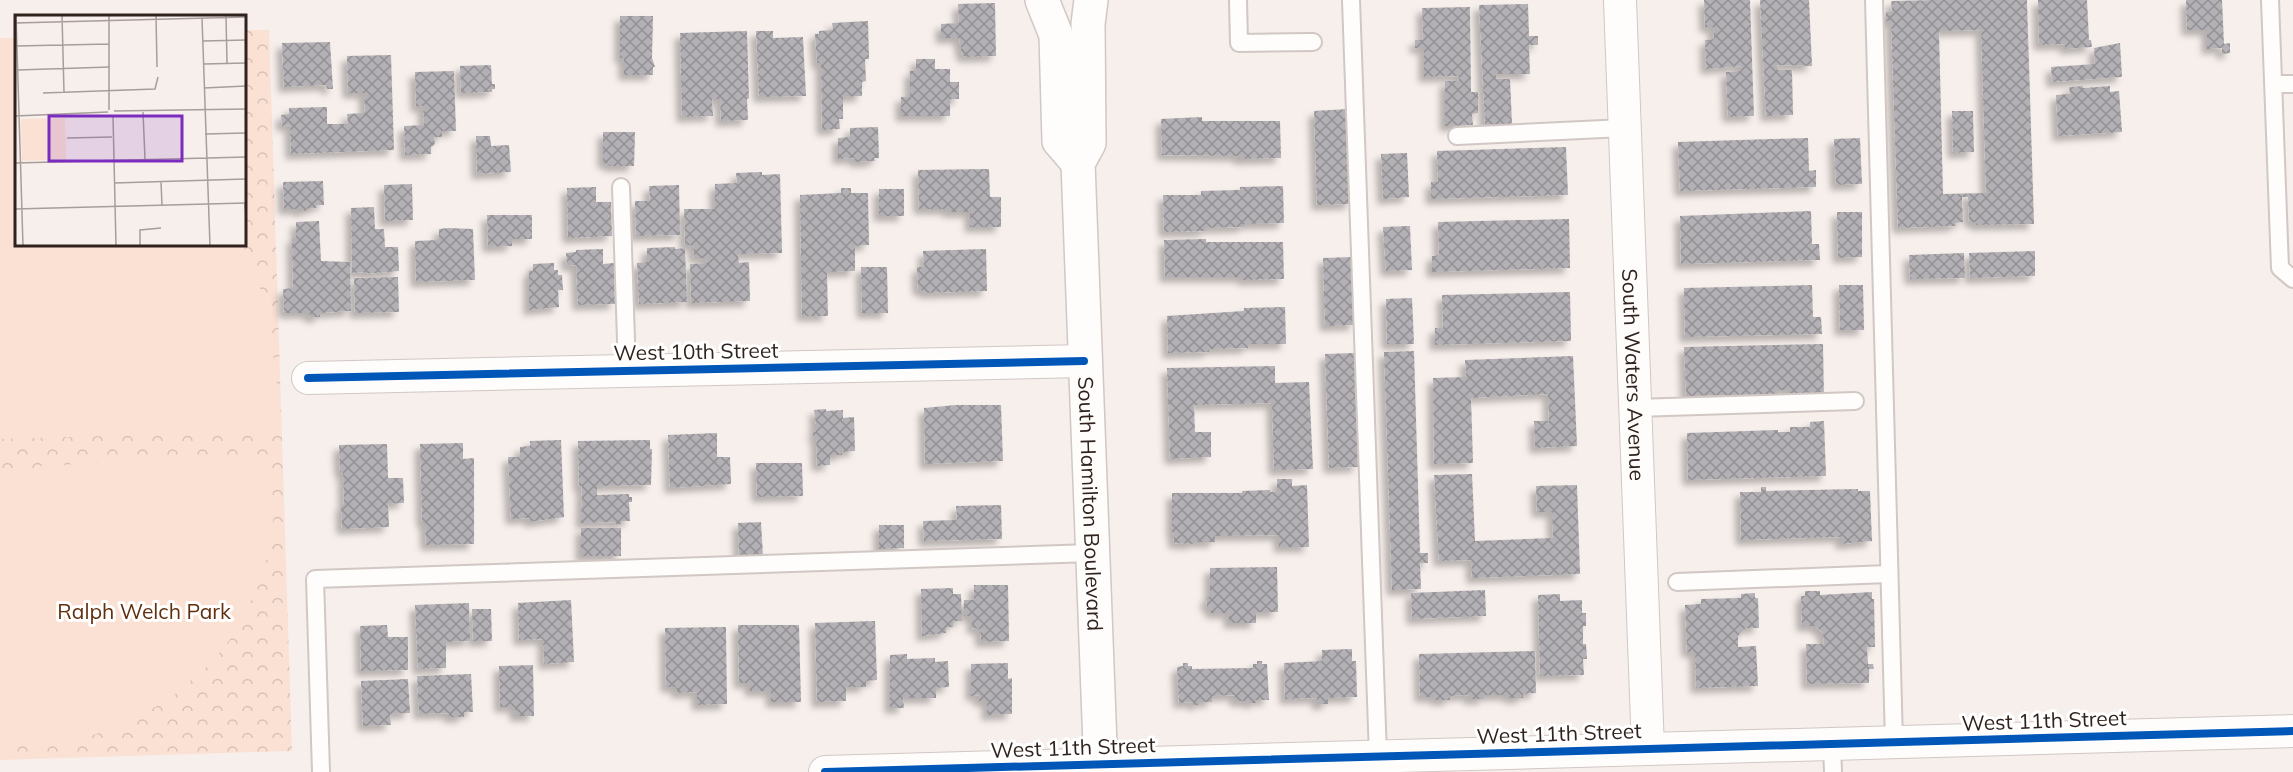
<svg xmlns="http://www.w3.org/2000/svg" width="2293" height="772" viewBox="0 0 2293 772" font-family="Mulish,sans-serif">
<defs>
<pattern id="park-crowns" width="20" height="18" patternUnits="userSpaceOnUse" patternTransform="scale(1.5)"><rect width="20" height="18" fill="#fbe1d4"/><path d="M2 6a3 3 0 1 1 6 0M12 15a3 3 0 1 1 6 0" fill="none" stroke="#d7c1b6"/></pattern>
<pattern id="building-cross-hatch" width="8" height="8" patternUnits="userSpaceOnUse" patternTransform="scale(1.5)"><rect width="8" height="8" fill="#b4b1b6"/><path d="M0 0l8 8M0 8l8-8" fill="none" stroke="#939093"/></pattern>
<filter id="shadow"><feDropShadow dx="-5.5" dy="5.5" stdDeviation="3" flood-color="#0004"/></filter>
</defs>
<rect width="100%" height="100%" fill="#f7efec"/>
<polygon fill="url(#park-crowns)" points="245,30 269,30 292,751 0,760 0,38 16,38 16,244 244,244"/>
<g fill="#fbe1d4">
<polygon points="0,52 16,57 16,244 243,245 267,306 282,424 247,432 0,439"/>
<polygon points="270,454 274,516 264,573 238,629 212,662 167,701 112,729 61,745 0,744 0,498 5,481 42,466"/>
</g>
<g fill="url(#building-cross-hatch)" fill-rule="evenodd" filter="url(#shadow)">
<polygon points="1704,0 1750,0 1754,116 1728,117 1726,72 1741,71 1741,66 1706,69 1705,40 1714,39 1713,27 1705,27"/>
<polygon points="1760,0 1809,0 1812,66 1777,65 1778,70 1792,70 1793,115 1766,116"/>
<path d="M1933,0h94l7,224 -58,1v-3h-7l-1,-25h-6l1,25 -8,1 1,3 -58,2 -7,-207h-5v-9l6,-1 -1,-10zM1981,30l5,163 -43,1 -4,-163z"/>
<polygon points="2038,0 2087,0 2089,40 2091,40 2092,47 2065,49 2065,44 2039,45"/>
<polygon points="2186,0 2222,0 2224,44 2230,43 2230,53 2222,54 2222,48 2207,49 2207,30 2187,30"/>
<polygon points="995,3 996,56 966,57 962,55 959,38 941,38 941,24 959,23 958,4"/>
<polygon points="1528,4 1529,36 1538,36 1538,45 1529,45 1530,74 1496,74 1496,79 1510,79 1512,124 1485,125 1479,5"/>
<polygon points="1470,7 1471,92 1478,92 1478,113 1472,114 1473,125 1445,126 1445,81 1459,81 1459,76 1424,77 1424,48 1415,48 1415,40 1423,40 1422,8"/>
<polygon points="620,16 653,16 652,58 655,67 653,67 653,75 624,75 624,58 620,58"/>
<polygon points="868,21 869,59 865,59 866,81 862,82 862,96 843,97 843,119 839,119 840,129 822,130 821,63 817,63 815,34 819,34 819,31 833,30 832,23"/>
<polygon points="747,31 749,98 747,99 748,120 721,121 720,99 712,99 713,116 682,117 680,33"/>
<polygon points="756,31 773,31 773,38 803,37 806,96 759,97"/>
<polygon points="330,42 333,89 327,89 326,85 284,87 282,43"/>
<polygon points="2120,43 2122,77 2052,82 2051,67 2095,64 2094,48"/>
<polygon points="391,55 394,150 291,154 290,125 282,126 281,115 289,114 289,108 327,107 327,124 348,124 347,114 365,113 364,93 348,93 347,56"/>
<polygon points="916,59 935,59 935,69 950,69 950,82 959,82 959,99 950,99 950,116 901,116 901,97 910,96 910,71 916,71"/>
<polygon points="491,65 492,84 495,84 495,89 492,89 492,92 461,93 460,66"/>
<polygon points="454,71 456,131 442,131 442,137 434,137 435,144 431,147 431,154 405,155 404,126 424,125 423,106 416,107 415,72"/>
<polygon points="2083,86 2083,88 2110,86 2110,92 2119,91 2122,132 2058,136 2056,95 2070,94 2069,87"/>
<polygon points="1348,109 1351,204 1317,205 1314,111"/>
<polygon points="1952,111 1973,111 1974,152 1953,153"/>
<polygon points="1202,117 1202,121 1280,121 1281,158 1239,159 1239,156 1162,155 1161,119"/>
<polygon points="878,127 879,158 874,158 875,161 855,162 855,158 838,159 838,138 850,137 850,128"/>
<polygon points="603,132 635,132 634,166 609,166 609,163 603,163"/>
<polygon points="476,136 490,136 491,146 509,145 511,172 477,174"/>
<polygon points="1808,138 1809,171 1816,170 1816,187 1680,191 1678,142"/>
<polygon points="1860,138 1862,184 1836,185 1834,139"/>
<polygon points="1566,147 1568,195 1431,199 1431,182 1438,182 1437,151"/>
<polygon points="1407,153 1409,197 1383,199 1381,154"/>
<polygon points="989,169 990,197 1001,197 1001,227 970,227 970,212 948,212 948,209 919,209 918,170"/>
<polygon points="762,172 762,175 780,174 782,253 738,254 739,263 749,262 750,301 691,303 690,264 707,263 706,258 694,258 693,245 685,245 684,209 715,209 715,184 737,183 736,173"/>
<polygon points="323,181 324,205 316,205 316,208 306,209 306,211 299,211 299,209 284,209 283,182"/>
<polygon points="412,184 413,220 385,221 384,185"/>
<polygon points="679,185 680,235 636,236 635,201 650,201 649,186"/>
<polygon points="1283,186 1284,223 1244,224 1244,227 1205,228 1205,231 1164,232 1163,195 1201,195 1201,191 1240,190 1240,187"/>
<polygon points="596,187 596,202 611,202 612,236 568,238 567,188"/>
<polygon points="841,188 851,188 851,193 868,193 869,245 855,246 855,271 827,272 828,316 802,316 800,195 841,193"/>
<rect x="879" y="189" width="25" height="27"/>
<polygon points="374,207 375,229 384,229 385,247 398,247 399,271 364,274 364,272 352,273 351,208"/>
<polygon points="1811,211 1812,244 1819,244 1820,260 1681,264 1680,216"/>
<polygon points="1837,212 1862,212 1862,257 1838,258"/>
<polygon points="487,215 532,215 532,239 512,239 512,246 488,247"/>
<polygon points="1569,219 1570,268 1432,272 1432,256 1439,255 1438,222"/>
<polygon points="319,221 321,261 350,262 351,311 320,313 320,317 310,317 309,313 284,313 283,289 293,288 292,238 296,238 296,222"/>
<polygon points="1410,226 1412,270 1386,271 1383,227"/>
<polygon points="448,228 473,229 475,280 416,282 415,241 439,240 439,229"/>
<polygon points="1206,239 1206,242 1283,242 1284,279 1243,280 1243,277 1165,277 1164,240"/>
<polygon points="675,247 675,249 685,248 687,302 639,304 637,263 647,262 647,248"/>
<polygon points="603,249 603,264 614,263 615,304 578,305 576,265 567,266 566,253 576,252 576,250"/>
<polygon points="986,249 987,291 925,293 924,290 918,290 917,267 924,267 923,251"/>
<polygon points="2035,251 2035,276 1970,278 1969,253"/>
<polygon points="1964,253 1965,278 1910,279 1909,255"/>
<polygon points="1352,257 1355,325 1325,326 1323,258"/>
<polygon points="554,263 554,270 558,270 558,275 562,275 563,290 558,290 559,307 529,310 529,271 533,271 533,264"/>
<polygon points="861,267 887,267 888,313 862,313"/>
<polygon points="398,277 399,312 355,313 354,278"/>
<polygon points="1812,285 1813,317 1821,317 1822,334 1685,337 1684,288"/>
<polygon points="1839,285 1863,285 1864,330 1840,330"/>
<polygon points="1570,292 1571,341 1435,345 1435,328 1443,328 1442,295"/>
<polygon points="1412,298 1414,344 1387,344 1386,299"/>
<polygon points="1285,307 1286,344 1248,344 1248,348 1209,349 1209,352 1168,353 1167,316 1244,311 1244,308"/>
<polygon points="1823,344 1824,399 1810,399 1810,394 1790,394 1790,390 1777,390 1777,394 1686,396 1684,347"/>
<polygon points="1414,351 1420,553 1428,553 1428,563 1420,563 1421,589 1392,590 1384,352"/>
<polygon points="1355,353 1358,467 1329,468 1325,354"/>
<polygon points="1573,356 1577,446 1535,448 1534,421 1549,421 1548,394 1471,398 1473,463 1434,464 1433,378 1466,377 1465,360"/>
<polygon points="1275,366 1275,383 1309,382 1313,469 1274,470 1272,403 1194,405 1195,432 1211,432 1211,457 1170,459 1167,368"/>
<polygon points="956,405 1001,405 1003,461 925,464 924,408"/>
<polygon points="826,409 826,411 843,410 843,418 854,417 855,451 842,452 842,455 830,455 830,465 817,466 816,436 813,436 813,432 816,432 816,428 814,428 814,424 816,424 814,410"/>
<polygon points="1824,421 1826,476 1688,480 1687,433 1778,430 1778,432 1790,432 1790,427 1810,427 1810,422"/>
<polygon points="717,433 717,457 730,457 731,484 670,488 668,435"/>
<polygon points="561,440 564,517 530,522 530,518 511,519 508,457 520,457 520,447 530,446 530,441"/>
<polygon points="650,440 650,449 652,449 651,485 597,486 597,495 629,494 629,497 632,497 632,502 629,502 630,521 621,521 621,524 616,524 616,522 581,523 582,486 579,487 578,441"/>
<polygon points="463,443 463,459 474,458 474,544 426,545 425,522 422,522 420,444"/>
<polygon points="387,444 388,478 403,478 404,503 388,504 389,527 342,529 341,505 344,505 343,472 340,472 339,445"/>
<polygon points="756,463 802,463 803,496 757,497"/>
<polygon points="1472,474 1475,541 1553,538 1552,512 1537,512 1536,486 1577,485 1580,574 1472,578 1471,560 1439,561 1434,475"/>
<polygon points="1277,479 1292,479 1292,486 1307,485 1309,547 1279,547 1279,535 1215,536 1215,542 1193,542 1193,544 1174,543 1173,532 1172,532 1172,493 1242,493 1242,491 1270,490 1270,492 1277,492"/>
<polygon points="1761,487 1766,487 1766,491 1858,489 1858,491 1870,491 1872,541 1841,544 1841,537 1741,540 1740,492 1761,492"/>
<polygon points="1001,505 1002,539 924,541 923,521 957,520 956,506"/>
<polygon points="761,522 763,556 739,557 738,523"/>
<polygon points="879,525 904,525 904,548 879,549"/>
<rect x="581" y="528" width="40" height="28"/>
<polygon points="1277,567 1278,612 1256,612 1256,623 1229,623 1229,613 1211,613 1211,607 1207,607 1206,597 1210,597 1210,568"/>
<polygon points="974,585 1008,585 1009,641 981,642 980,629 972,628 972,616 964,616 964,600 974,600"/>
<polygon points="953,588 953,594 961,594 962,621 953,621 953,627 946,627 946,633 922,636 921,589"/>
<polygon points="1485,590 1486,616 1412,619 1411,593"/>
<polygon points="1805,591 1820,591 1820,595 1872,592 1872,599 1874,599 1875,647 1867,647 1868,664 1873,664 1874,669 1869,669 1869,683 1807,684 1806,644 1824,644 1823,633 1815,626 1802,626 1801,596 1805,596"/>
<polygon points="1755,593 1755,598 1758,598 1759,628 1746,628 1738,636 1738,647 1756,646 1758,686 1696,688 1695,652 1687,652 1685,605 1701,604 1701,599 1741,598 1741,594"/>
<polygon points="1560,594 1560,601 1582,600 1582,613 1586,613 1586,626 1583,626 1583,644 1586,644 1587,659 1583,659 1584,675 1540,676 1538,595"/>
<polygon points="571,600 574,662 544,664 543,639 519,640 518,603"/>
<polygon points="469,603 470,641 446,642 446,668 418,669 415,605"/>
<polygon points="472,609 491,609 492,641 473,641"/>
<polygon points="875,621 877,680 866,681 866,687 846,687 846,701 817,702 815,623"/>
<polygon points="387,625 388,637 408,637 408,670 361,671 360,626"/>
<polygon points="738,625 799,625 801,702 771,702 771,691 750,691 750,683 739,683"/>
<polygon points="726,627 727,704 697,705 697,692 677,693 676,687 666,687 665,628"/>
<polygon points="1352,649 1352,661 1356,661 1357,697 1328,698 1328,704 1317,704 1317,698 1285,699 1284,663 1322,661 1322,650"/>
<polygon points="1535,651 1536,693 1523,694 1523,698 1509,698 1509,695 1484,695 1484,699 1469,699 1469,695 1450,696 1450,700 1436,700 1436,697 1420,697 1419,654"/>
<polygon points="907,654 907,659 935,658 935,662 948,661 949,687 936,688 936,698 903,698 904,708 890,708 890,655"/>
<polygon points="1257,661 1262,661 1262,664 1267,664 1269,700 1255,700 1256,703 1249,703 1249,701 1235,701 1235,695 1212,696 1212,702 1199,702 1199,705 1193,705 1193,702 1179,703 1177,667 1183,666 1183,663 1188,663 1188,666 1192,666 1192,669 1253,668 1253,664 1257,664"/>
<polygon points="1008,663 1008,679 1012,678 1012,714 987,715 987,701 979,701 979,695 971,696 971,664"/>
<polygon points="533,665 534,716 515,716 515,707 500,707 499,666"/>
<polygon points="471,674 473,712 464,712 464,717 449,717 449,713 419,714 417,676"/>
<polygon points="408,679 410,713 390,714 391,725 363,726 361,681"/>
</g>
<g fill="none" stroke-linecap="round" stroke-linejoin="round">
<defs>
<g id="service">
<polyline points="1238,0 1239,43 1313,42"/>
<polyline points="1351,0 1378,756"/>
<polyline points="1874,0 1894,742"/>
<polyline points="2270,0 2280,268 2293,279"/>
<polyline points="2275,84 2293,84"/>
<polyline points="1457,136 1624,128"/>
<polyline points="621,187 627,371"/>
<polyline points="1635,408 1855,401"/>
<polyline points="1677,582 1889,574"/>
<polyline points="1832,744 1833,772"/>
<polyline points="321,772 315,579 1092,553"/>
</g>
<g id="minor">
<path id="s1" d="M1620,0l28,749"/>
<polyline points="308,378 1084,361"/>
<polyline points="825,772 2293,731"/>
</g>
<g id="tertiary">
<polyline points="1042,0 1056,35 1059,141 1078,163"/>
<path id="s2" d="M1091,0l-3,24 1,119 -11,20 23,609"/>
</g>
</defs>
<use href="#service" stroke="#d1c7c3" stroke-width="20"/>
<use href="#minor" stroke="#d1c7c3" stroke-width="34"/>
<use href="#tertiary" stroke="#d1c7c3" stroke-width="36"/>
<use href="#service" stroke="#fefdfc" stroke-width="16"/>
<use href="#minor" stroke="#fefdfc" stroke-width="32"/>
<use href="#tertiary" stroke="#fefdfc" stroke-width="33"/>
<defs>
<g id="cycleway">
<polyline points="308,378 1084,361"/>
<polyline points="825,772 2293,731"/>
</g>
</defs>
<use href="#cycleway" stroke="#fff" stroke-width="11"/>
<use href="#cycleway" stroke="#0057b8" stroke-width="8"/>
</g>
<g text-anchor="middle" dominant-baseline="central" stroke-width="6" stroke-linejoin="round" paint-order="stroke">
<g font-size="21" fill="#30231d" stroke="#fff">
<text transform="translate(696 351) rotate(-1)">West 10th Street</text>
<text stroke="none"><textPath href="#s1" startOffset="375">South Waters Avenue</textPath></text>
<text stroke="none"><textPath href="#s2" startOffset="507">South Hamilton Boulevard</textPath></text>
<text transform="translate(2044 720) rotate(-2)">West 11th Street</text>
<text transform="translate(1559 733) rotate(-2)">West 11th Street</text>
<text transform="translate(1073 747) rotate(-2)">West 11th Street</text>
</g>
<g font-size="21" fill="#632e0d" stroke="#fff">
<text x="144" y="611">Ralph Welch Park</text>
</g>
</g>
<g transform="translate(15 15)">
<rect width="231" height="231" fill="#f7efec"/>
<path d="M50,103l1,41 -44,2 -1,-42z" fill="#fbe1d4"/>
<path d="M27,103l18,6 6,16 -22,2zM25,107v15l-16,2 5,-14zM50,127l-3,12 -13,5 1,-15z" fill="#fbe1d4"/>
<path fill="none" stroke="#a79d99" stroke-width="1.5" d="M1,0l7,231M47,0l2,77M94,0v95M141,0l1,52M211,0l1,49M187,3l8,228M0,8l231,-6M188,26l43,-1M1,31l93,-2M189,49l42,-1M2,55l93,-3M189,73l42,-2M28,78l112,-4 3,-12M99,96l132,-2M128,97l2,47M0,101l93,-4M98,101l3,130M190,119l41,-1M52,123l45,-1M0,148l231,-6M146,167l1,23M99,168l132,-4M230,188l1,18M0,194l231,-6M125,231v-16l21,-2"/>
<path fill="#7b2cbf" fill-opacity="0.15" stroke="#7b2cbf" stroke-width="3" d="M34,101h133v45h-133z"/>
<rect width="231" height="231" fill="none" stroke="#30231d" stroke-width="3"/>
</g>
</svg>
